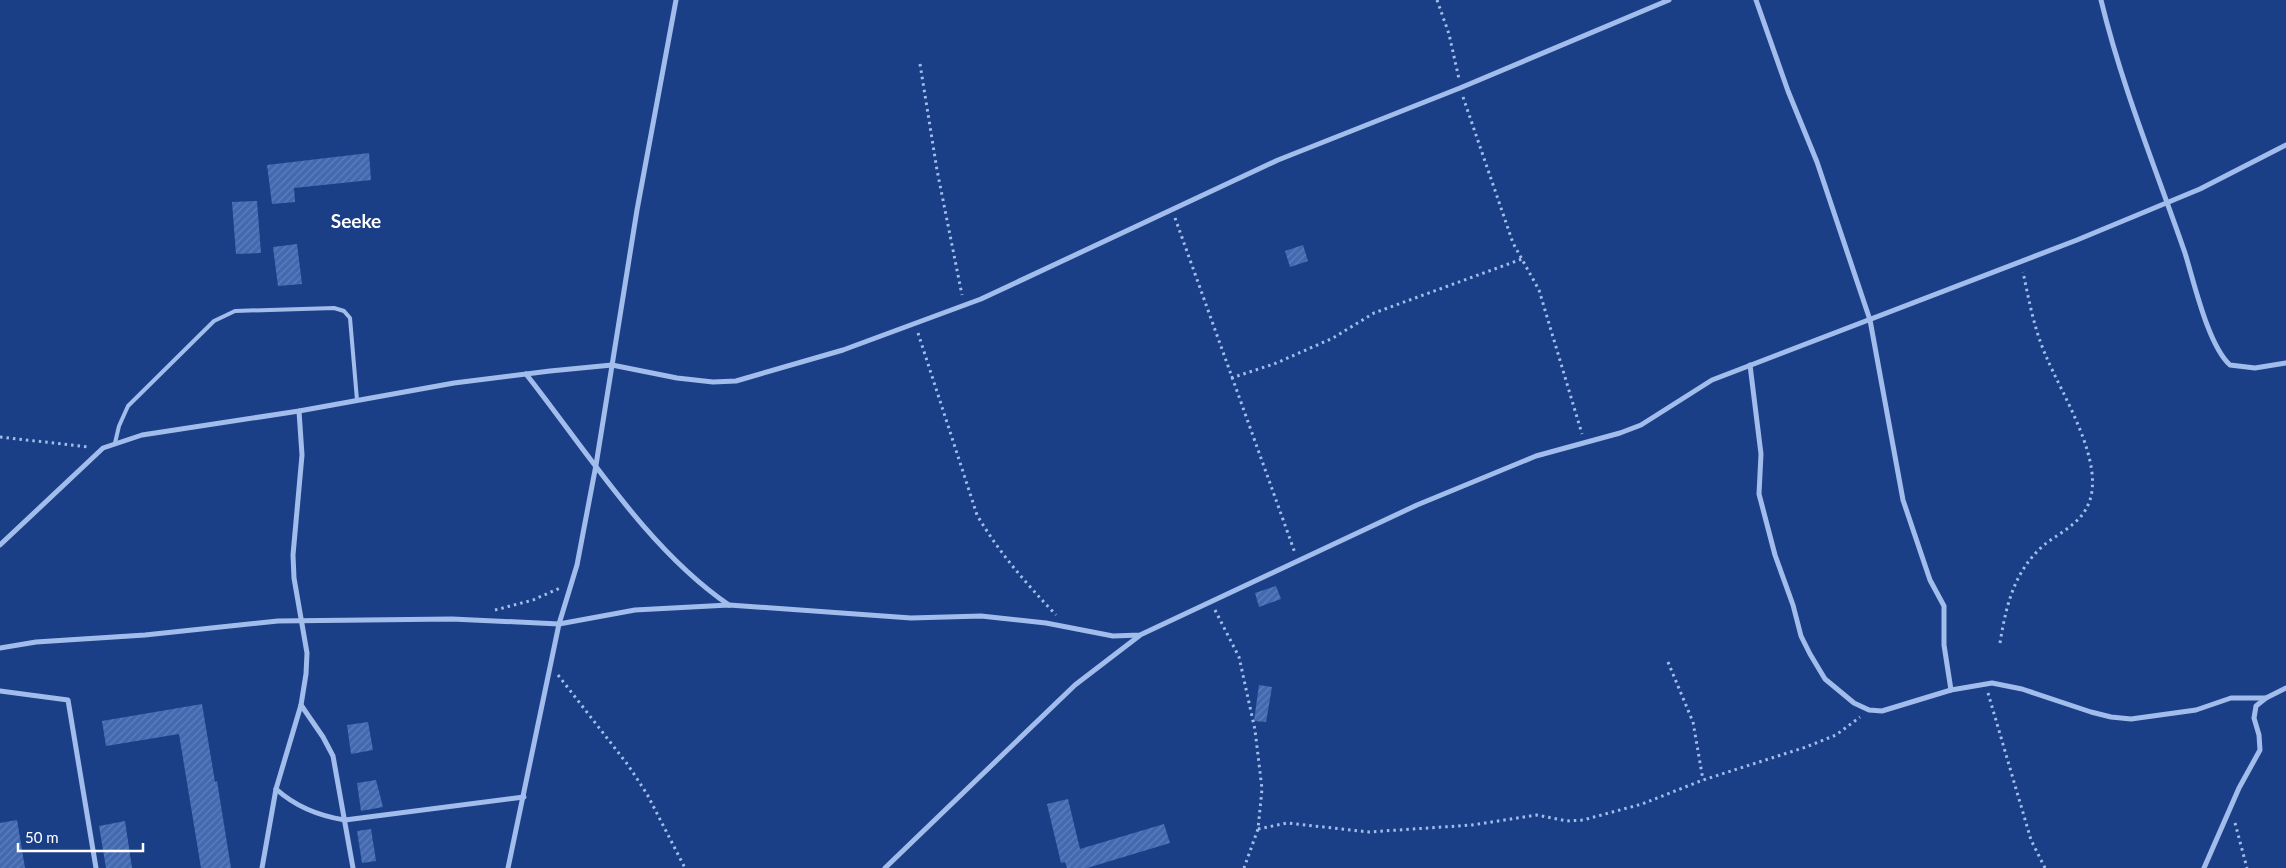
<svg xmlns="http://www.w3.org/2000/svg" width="2286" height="868" viewBox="0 0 2286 868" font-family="Lato,sans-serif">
<defs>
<pattern id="building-hatch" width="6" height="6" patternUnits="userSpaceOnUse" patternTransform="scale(1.25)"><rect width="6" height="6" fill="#4369b0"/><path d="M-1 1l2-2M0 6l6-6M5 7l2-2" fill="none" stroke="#5f80bc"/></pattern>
</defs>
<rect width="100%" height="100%" fill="#1a3f87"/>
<g fill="url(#building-hatch)">
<polygon points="369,153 371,180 294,188 295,202 272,204 267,165"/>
<polygon points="257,201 261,253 236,254 232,202"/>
<polygon points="297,244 302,284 278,286 273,247"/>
<polygon points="1303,245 1308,261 1290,267 1285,251"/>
<polygon points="1276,586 1281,599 1259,607 1255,593"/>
<polygon points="1259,685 1272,687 1266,722 1254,721"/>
<polygon points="202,704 215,782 217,781 231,868 201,868 179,734 106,746 102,721"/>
<polygon points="368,722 373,750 351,754 347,725"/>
<polygon points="376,780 383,807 361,811 357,783"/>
<polygon points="1068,799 1080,849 1164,824 1170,843 1087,868 1067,868 1065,862 1061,863 1047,804"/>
<polygon points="17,820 25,868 0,868 0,823"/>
<polygon points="125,821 132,868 106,868 99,826"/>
<polygon points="371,829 376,861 362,863 357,831"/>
</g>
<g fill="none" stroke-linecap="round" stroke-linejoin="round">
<g stroke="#a2bcec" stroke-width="3" stroke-dasharray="2.5 4" stroke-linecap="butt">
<polyline points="1437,0 1449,34 1459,79"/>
<polyline points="920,64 937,170 962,295"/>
<polyline points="1463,97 1513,243 1539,290 1582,434"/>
<polyline points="1175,218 1295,553"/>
<path d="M918,333l59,182c23,39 48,67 79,100"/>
<polyline points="1231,378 1274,364 1333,338 1374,313 1522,259"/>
<polyline points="0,437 89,447"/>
<polyline points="495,610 533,600 560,588"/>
<polyline points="1215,610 1239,657 1255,730 1262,789 1258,829 1244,868"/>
<path d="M2000,643c6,-37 14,-72 44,-98 15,-12 36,-21 44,-40 19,-41 -27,-112 -42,-149 -12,-27 -17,-56 -23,-84"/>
<polyline points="1668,662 1693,722 1703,780"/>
<polyline points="558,675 628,765 647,794 685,868"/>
<polyline points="1988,693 2031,840 2045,868"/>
<polyline points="2235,823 2247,868"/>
<polyline points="1258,829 1287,823 1369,832 1472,825 1537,815 1567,821 1583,820 1642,804 1703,780 1806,747 1836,735 1860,717"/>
</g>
<polyline stroke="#a2bcec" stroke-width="4" points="115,443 119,426 128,406 214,321 235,311 334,308 344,311 350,318 357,400"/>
<g stroke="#a2bcec" stroke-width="5">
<polyline points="1756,0 1788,91 1817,162 1870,320 1903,500 1930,580 1944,606 1944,645 1951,690"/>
<path d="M2101,0c21,87 55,169 84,253 9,29 23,92 45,112l25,3 31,-5"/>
<polyline points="1750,365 1761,454 1759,494 1775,555 1793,605 1801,636 1810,654 1825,679 1854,703 1869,710 1882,711 1951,690 1992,683 2022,689 2091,712 2111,717 2131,719 2196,710 2231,698 2266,698"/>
<path d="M526,374c60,76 122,176 203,231"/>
<polyline points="0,545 103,448 142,435 299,411 454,383 550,371 612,365 677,378 713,382 736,381 843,350 981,299 1278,160 1460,88 1669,0"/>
<polyline points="0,648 36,642 145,635 278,621 452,619 559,624 635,610 729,605 911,618 981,616 1046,623 1113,636 1140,635 1417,505 1536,456 1620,433 1641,425 1712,380 2077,240 2200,189 2286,145"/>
<polyline points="0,691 68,700 96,868"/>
<polyline points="301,705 323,737 333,756 353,868"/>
<path d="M276,789c20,18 43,27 69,31l179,-23"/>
<polyline points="262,868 276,789 301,705 306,674 307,653 294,578 293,555 302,455 299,411"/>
<polyline points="508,868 559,624 577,565 596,465 637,210 676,0"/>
<polyline points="885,868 1075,685 1139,636"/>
<polyline points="2204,868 2239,788 2260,750 2259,735 2254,718 2256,706 2266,698 2286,688"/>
</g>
</g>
<g text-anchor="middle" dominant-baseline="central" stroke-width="5" stroke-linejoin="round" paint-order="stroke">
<g font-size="19" font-weight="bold" fill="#fff" stroke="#1a3f87">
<text x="356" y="220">Seeke</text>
</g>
</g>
<path d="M18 843v8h125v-8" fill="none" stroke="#ffffff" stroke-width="2.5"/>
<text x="25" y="843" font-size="15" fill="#ffffff" stroke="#1a3f87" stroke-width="4" paint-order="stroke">50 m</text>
</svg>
